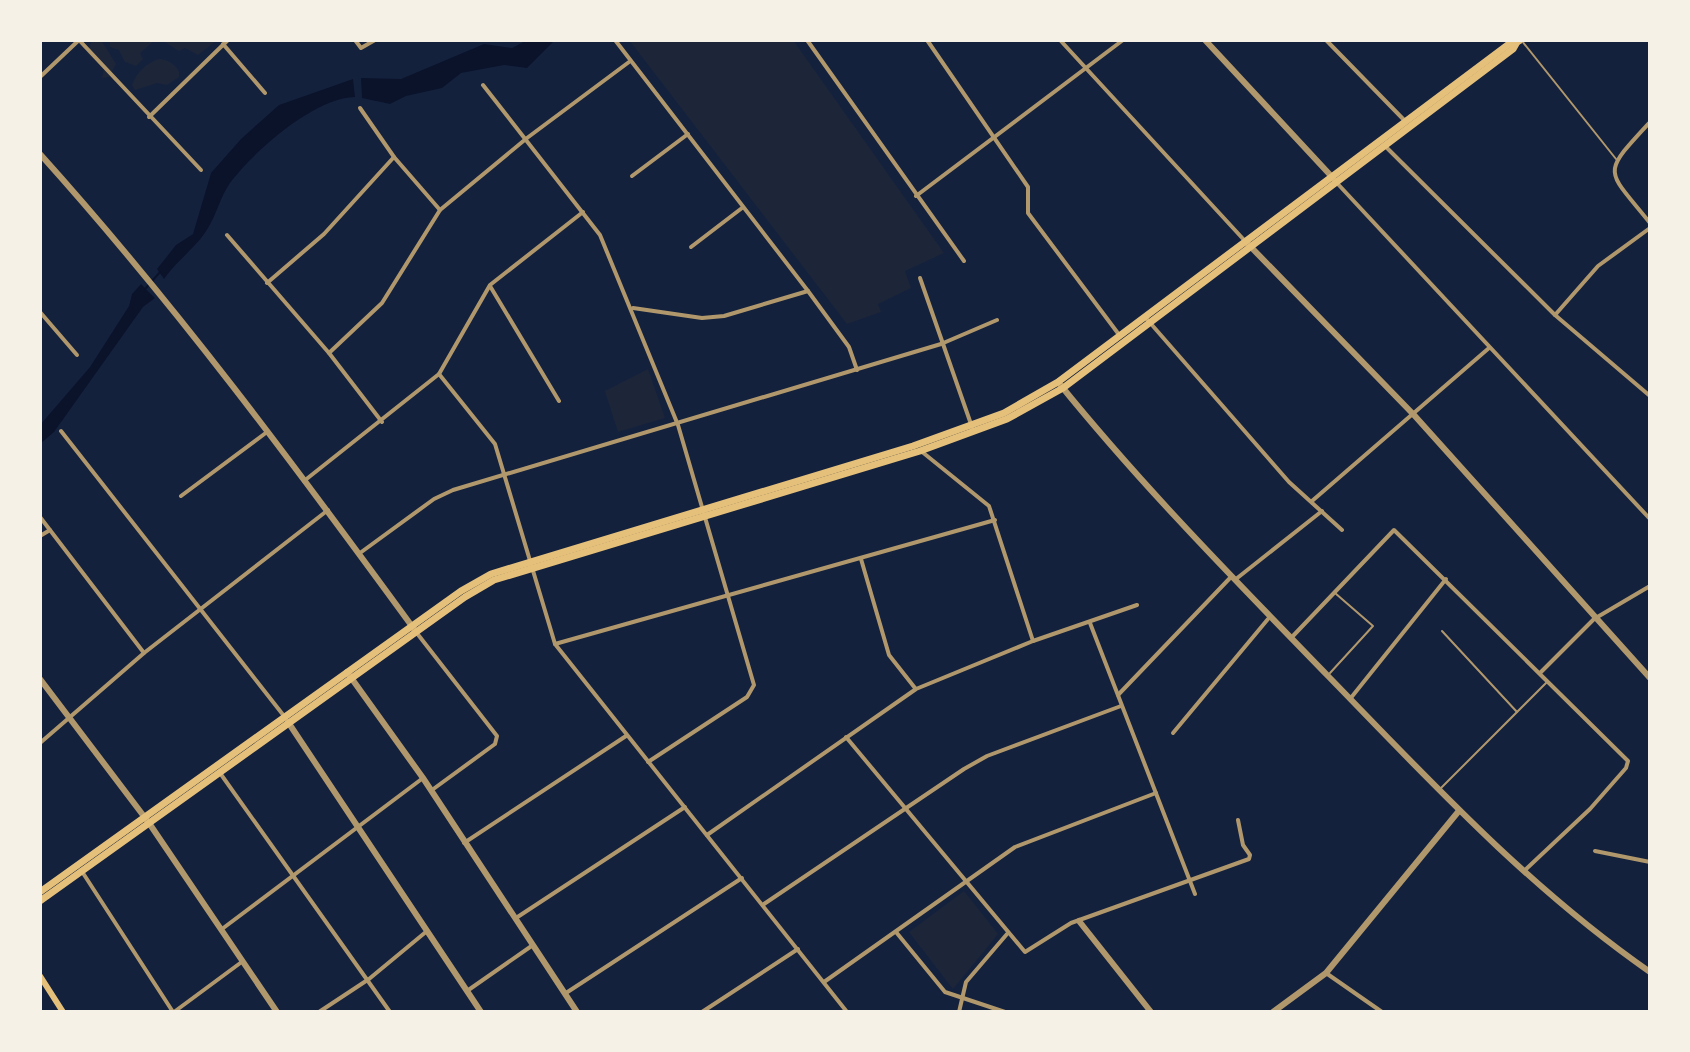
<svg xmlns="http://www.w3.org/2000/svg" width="1690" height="1052" viewBox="0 0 1690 1052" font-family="'Open Sans',sans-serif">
<rect width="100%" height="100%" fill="#14213d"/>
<g fill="#1d2539">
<polygon points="92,40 101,40 116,64 109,77 102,78 104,69 87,53"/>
<polygon points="110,40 155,40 140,53 143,59 136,66 125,62 119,50 110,47"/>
<polygon points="162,40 215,40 216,41 198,55 185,48 179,51"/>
<polygon points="629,40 793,40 944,253 905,271 911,288 878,304 881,312 847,324"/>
<path d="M159,59c9,0 23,9 20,18l-12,8 -10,-2 -22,7 -3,-5c5,-13 14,-22 27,-26z"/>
<polygon points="648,369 665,418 618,432 605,391"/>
<polygon points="964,891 998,934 953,989 909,932"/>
</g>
<g fill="#0b132b">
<polygon points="527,40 555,40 527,68 504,65 461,73 442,88 406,96 390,104 362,98 361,78 401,79 484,44 512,48"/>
<path d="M353,79l2,18c-41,1 -101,54 -125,86 -10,14 -13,31 -22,45 -11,19 -31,32 -44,51l-7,-10 19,-24 17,-11 18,-61 30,-34 38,-34z"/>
<polygon points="141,284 155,298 143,307 54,432 40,444 40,425 90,367 129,306 132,294"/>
</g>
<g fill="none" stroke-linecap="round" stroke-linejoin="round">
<polyline stroke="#0b132b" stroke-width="2" points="146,288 160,272"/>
<g stroke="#b1986c" stroke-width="2">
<polyline points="1522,41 1616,159"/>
<polyline points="1442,631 1517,712"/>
<polyline points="1330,673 1373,626 1335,593"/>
<polyline points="1441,788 1547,682"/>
<polyline points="1649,1012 1650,1011"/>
</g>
<g stroke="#b1986c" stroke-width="4">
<polyline points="79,40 201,170"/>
<polyline points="355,40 361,48 375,40"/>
<polyline points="615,40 808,291 849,347 857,370"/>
<polyline points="807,40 964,261"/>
<polyline points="927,40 1028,187 1028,213 1120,336"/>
<polyline points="1060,40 1245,241"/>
<polyline points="1326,40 1406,122"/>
<polyline points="223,44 265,93"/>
<polyline points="40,77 79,40"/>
<polyline points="483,85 600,235 678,425 754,685 747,697 648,762"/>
<polyline points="360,108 394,157 440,210"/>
<polyline points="149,117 228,40"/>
<path d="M1650,122c-50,54 -44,46 0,101"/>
<polyline points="1384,145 1555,315 1650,396"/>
<polyline points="632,176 688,134"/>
<polyline points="1336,182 1650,519"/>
<polyline points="916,196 1123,40"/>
<polyline points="227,235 329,353 382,422"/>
<polyline points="691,247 742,208"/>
<polyline points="920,278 972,427"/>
<polyline points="267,283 324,234 394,157"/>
<polyline points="490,286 559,401"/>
<polyline points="633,308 702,318 724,316 808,291"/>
<polyline points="40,312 77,355"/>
<polyline points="1555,315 1598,266 1650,228"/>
<polyline points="1145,317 1289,482 1342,530"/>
<polyline points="329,353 382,303 440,210 527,138 629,62"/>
<polyline points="439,374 495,444 555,644 847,1012"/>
<polyline points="61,431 284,716"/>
<polyline points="921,451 989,506 1033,641"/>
<polyline points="304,481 439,374 490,285 583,212"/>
<polyline points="181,496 267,432"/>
<polyline points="1312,501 1489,348"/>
<polyline points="40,517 144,653"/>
<polyline points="40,536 50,530"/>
<polyline points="360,553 434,499 453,490 941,344 997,320"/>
<polyline points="861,559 889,655 915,688"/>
<polyline points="1236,579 1322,511"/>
<polyline points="1090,623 1195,894"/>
<polyline points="416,632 497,736 495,744 432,790"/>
<polyline points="1292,637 1394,530 1628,761 1626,768 1590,809 1524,871"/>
<polyline points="555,644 995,520"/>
<polyline points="1540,673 1594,619 1650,586"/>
<polyline points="1118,695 1230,578"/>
<polyline points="1350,699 1446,579"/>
<polyline points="1173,733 1268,619"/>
<polyline points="846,737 1025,952 1071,923 1249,859 1250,855 1243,845 1238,820"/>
<polyline points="40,743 144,653 328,510"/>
<polyline points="220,773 390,1012"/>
<polyline points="707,835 916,689 1033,641 1137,605"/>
<polyline points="464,843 626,736"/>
<polyline points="1595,851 1650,862"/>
<polyline points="81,870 173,1012"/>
<polyline points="764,904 964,769 987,756 1121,706"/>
<polyline points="516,918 685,807"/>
<polyline points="222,929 423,778"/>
<polyline points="896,932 945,992 1005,1012"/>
<polyline points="1326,973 1382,1012"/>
<polyline points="824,982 1015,847 1156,793"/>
<polyline points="467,991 533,945"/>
<polyline points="566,993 742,878"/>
<polyline points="174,1012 243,961"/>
<polyline points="319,1012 369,979 427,931"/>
<polyline points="702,1012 798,949"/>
<polyline points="959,1012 966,982 1007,934"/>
</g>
<g stroke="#b1986c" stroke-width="6">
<polyline points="1205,40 1333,178"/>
<path d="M40,154c135,150 255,312 374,475"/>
<polyline points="1248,244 1414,415 1650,678"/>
<path d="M1058,382c84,104 178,199 271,295 102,105 200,211 321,295"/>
<polyline points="347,672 423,778 577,1012"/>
<polyline points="40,679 149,823 277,1012"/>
<polyline points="288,722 481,1012"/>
<polyline points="1079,921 1151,1012"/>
<polyline points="1273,1012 1326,973 1458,812"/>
</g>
<polyline stroke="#e5c07b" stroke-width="6" points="40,976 63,1012"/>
<g stroke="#e5c07b" stroke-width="7">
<polyline points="40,892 461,591 491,574 913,446 1004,413 1058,382 1509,44 1519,41"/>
<polyline points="40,901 465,597 494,580 920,451 1007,419 1063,388 1513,49 1517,42"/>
</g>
</g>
<rect width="1690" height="1052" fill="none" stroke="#f6f1e7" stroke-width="84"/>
</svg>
